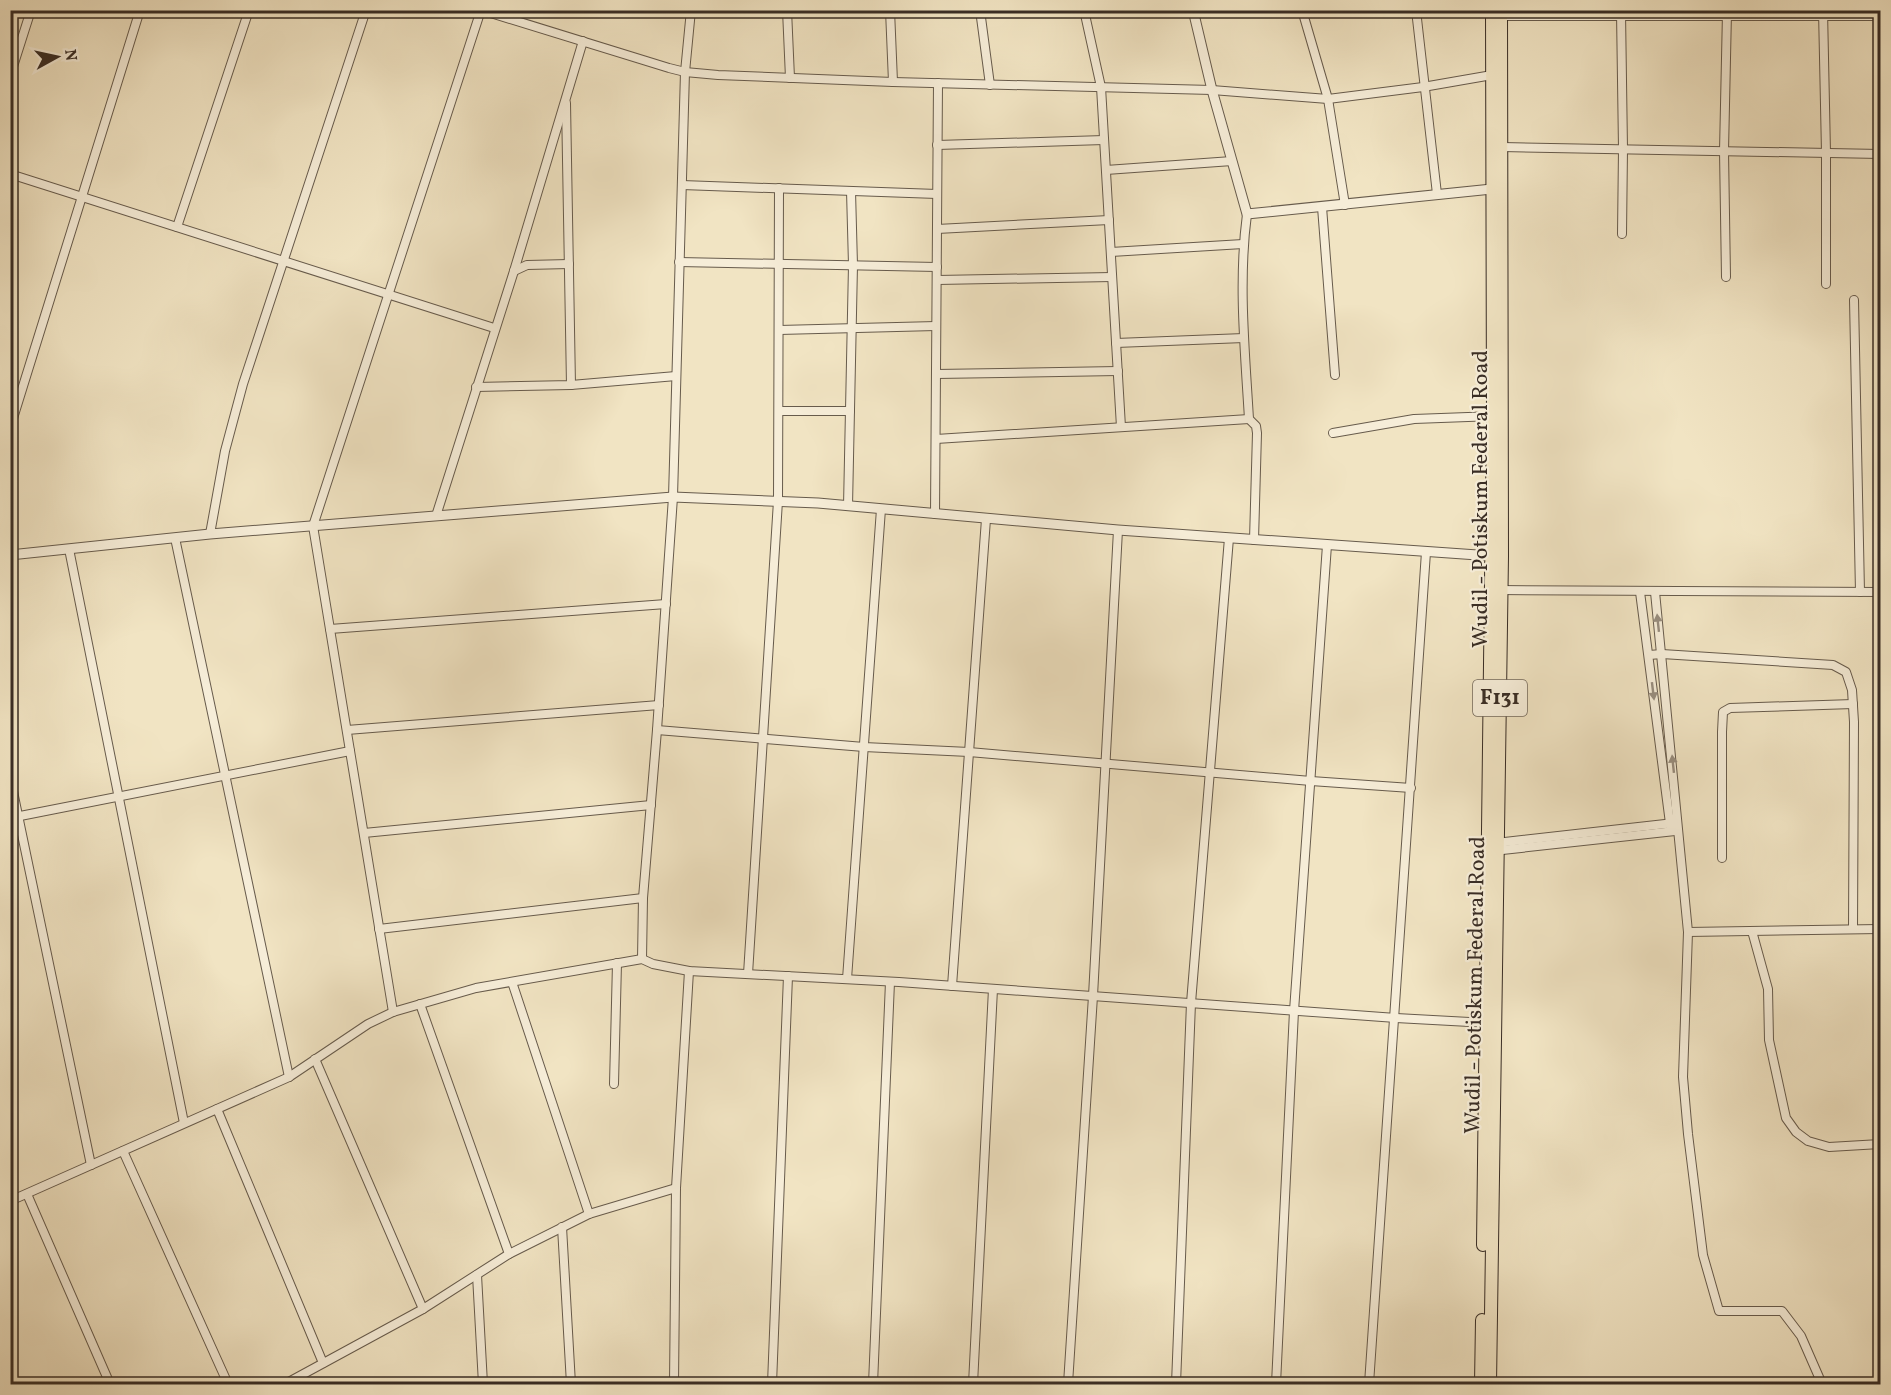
<svg xmlns="http://www.w3.org/2000/svg" width="1891" height="1395" viewBox="0 0 1891 1395" font-family="Vollkorn,serif">
<rect width="100%" height="100%" fill="#f1e4c3"/>
<filter id="stains"><feTurbulence type="fractalNoise" baseFrequency=".00333" numOctaves="4"/><feColorMatrix values="0 0 0 0 .2 0 0 0 0 .09 0 0 0 0 .02 0 0 0 .5 -.17"/></filter>
<radialGradient id="worn" r=".72"><stop offset=".6" stop-color="#630" stop-opacity="0"/><stop offset="1" stop-color="#630" stop-opacity=".3"/></radialGradient>
<g fill="none" stroke-linecap="round" stroke-linejoin="round">
<defs>
<g id="minor">
<polyline points="481,10 669,68 685,72 718,75 893,82 1212,90 1328,99 1423,87 1492,75"/>
<polyline points="787,10 790,78"/>
<polyline points="890,10 893,82"/>
<polyline points="980,10 990,85"/>
<polyline points="1084,10 1101,87 1121,427"/>
<polyline points="1302,10 1328,99 1345,205"/>
<polyline points="1416,10 1437,194"/>
<polyline points="1823,10 1826,153 1826,284"/>
<polyline points="1621,12 1623,149 1622,234"/>
<polyline points="1501,16 1880,16"/>
<polyline points="10,76 31,10"/>
<polyline points="566,103 571,385"/>
<polyline points="937,145 1104,140"/>
<polyline points="1502,147 1880,154"/>
<polyline points="1106,170 1232,161"/>
<polyline points="10,174 494,328"/>
<polyline points="682,185 937,194"/>
<polyline points="1322,207 1335,375"/>
<path d="M1247,214c-9,68 -2,137 2,205l7,7 1,7 -3,107"/>
<polyline points="177,227 249,10"/>
<polyline points="937,229 1109,220"/>
<polyline points="1111,252 1243,244"/>
<polyline points="679,262 937,267"/>
<polyline points="514,271 527,265 569,264"/>
<polyline points="1726,277 1724,151 1727,12"/>
<polyline points="937,280 1112,277"/>
<polyline points="1854,300 1860,592"/>
<polyline points="779,330 936,326"/>
<polyline points="1116,343 1244,338"/>
<polyline points="936,374 1118,371"/>
<polyline points="476,387 571,385 676,376"/>
<polyline points="779,411 850,411"/>
<polyline points="10,428 140,10"/>
<polyline points="1333,433 1414,419 1495,416"/>
<polyline points="936,439 1249,419"/>
<polyline points="848,506 853,265 851,191"/>
<polyline points="935,514 938,83"/>
<polyline points="436,516 514,271 583,41"/>
<polyline points="210,534 225,451 243,384 366,10"/>
<polyline points="175,538 289,1077"/>
<polyline points="69,549 184,1123"/>
<polyline points="1498,590 1880,592"/>
<polyline points="1640,592 1671,831"/>
<polyline points="1655,592 1688,932 1683,1077 1688,1134 1703,1255 1719,1311 1782,1311 1801,1336 1822,1384"/>
<polyline points="330,629 666,604"/>
<polyline points="1649,655 1662,654 1833,665 1846,672 1852,690 1854,722 1853,929"/>
<polyline points="347,730 659,705"/>
<polyline points="657,730 864,747 969,752 1311,781 1411,788"/>
<polyline points="10,777 91,1165"/>
<polyline points="10,818 350,751"/>
<polyline points="364,833 651,805"/>
<polyline points="1496,843 1674,823"/>
<polyline points="1493,851 1675,831"/>
<polyline points="1722,858 1722,732 1723,712 1730,708 1853,704"/>
<polyline points="379,929 643,898"/>
<polyline points="1752,931 1768,989 1769,1040 1786,1118 1796,1132 1808,1141 1829,1147 1880,1144"/>
<polyline points="1688,932 1880,929"/>
<polyline points="642,959 643,898 657,730 673,497 685,72 691,10"/>
<polyline points="748,974 778,501 779,188"/>
<polyline points="847,979 881,509"/>
<polyline points="512,982 589,1214"/>
<polyline points="952,986 986,519"/>
<polyline points="420,1004 509,1254"/>
<polyline points="393,1012 313,526 481,10"/>
<polyline points="315,1059 423,1309"/>
<polyline points="614,1084 617,963"/>
<polyline points="217,1109 323,1363"/>
<polyline points="123,1151 228,1384"/>
<polyline points="27,1194 110,1384"/>
<polyline points="10,1201 289,1077 368,1024 393,1012 476,988 642,959 653,964 689,971 899,982 1396,1018 1488,1023"/>
<polyline points="562,1227 571,1384"/>
<polyline points="477,1275 483,1384"/>
<polyline points="285,1384 423,1309 509,1254 589,1214 676,1188"/>
<polyline points="674,1384 676,1188 689,971"/>
<polyline points="772,1384 788,976"/>
<polyline points="873,1384 890,982"/>
<polyline points="973,1384 993,989"/>
<polyline points="1068,1384 1093,996 1118,530"/>
<polyline points="1176,1384 1191,1003 1229,538"/>
<polyline points="1276,1384 1294,1011 1327,545"/>
<polyline points="1369,1384 1426,552"/>
</g>
<g id="tertiary">
<polyline points="1193,10 1212,90 1247,214 1492,189"/>
<polyline points="10,555 210,534 673,497 818,503 1118,530 1492,556"/>
</g>
<g id="primary">
<polyline points="1483,1245 1493,416 1492,10"/>
<polyline points="1481,1384 1482,1320"/>
<polyline points="1490,1384 1502,556 1501,10"/>
</g>
</defs>
<use href="#minor" stroke="#675b4c" stroke-width="10"/>
<use href="#tertiary" stroke="#675b4c" stroke-width="11"/>
<use href="#primary" stroke="#392d25" stroke-width="14"/>
<use href="#minor" stroke="#f6edd8" stroke-width="8"/>
<use href="#tertiary" stroke="#f6edd8" stroke-width="9"/>
<use href="#primary" stroke="#f1e4c3" stroke-width="12"/>
</g>
<defs><path id="oneway-solid" d="M-6-.8H1V-3.2L6.5 0L1 3.2V.8H-6Z" transform="scale(1.5)"/></defs>
<g fill="#988d7e">
<use href="#oneway-solid" transform="translate(1658 623) rotate(-96)"/>
<use href="#oneway-solid" transform="translate(1653 691) rotate(83)"/>
<use href="#oneway-solid" transform="translate(1673 764) rotate(-96)"/>
</g>
<g text-anchor="middle" dominant-baseline="central" stroke-width="4.5" stroke-linejoin="round" paint-order="stroke">
<rect fill="#f6edd8" stroke="#72675b" stroke-width="1.5" x="1473" y="680" width="54" height="36" rx="4.5"/>
<g font-size="21" font-weight="bold" fill="#392d25">
<text x="1500" y="698">F131</text>
</g>
<g font-size="22" fill="#392d25" stroke="#f6edd8">
<text transform="translate(1481 499) rotate(-90)">Wudil - Potiskum Federal Road</text>
<text transform="translate(1476 985) rotate(-89)">Wudil - Potiskum Federal Road</text>
</g>
</g>
<rect width="1891" height="1395" fill="none" stroke="#f1e4c3" stroke-width="36"/>
<rect x="12" y="12" width="1867" height="1371" fill="none" stroke="#392d25" stroke-width="3"/>
<rect x="18" y="18" width="1855" height="1359" fill="none" stroke="#392d25" stroke-width="1.5"/>
<g transform="translate(57 57) rotate(82)" stroke="#f6edd8" stroke-width="4.5" paint-order="stroke">
<path d="M0-4.5L10 22L0 15L-10 22Z" fill="#392d25"/>
<text y="-9" font-size="16" font-weight="bold" text-anchor="middle" fill="#392d25">N</text>
</g>
<rect width="100%" height="100%" filter="url(#stains)"/>
<rect width="100%" height="100%" fill="url(#worn)"/>
</svg>
